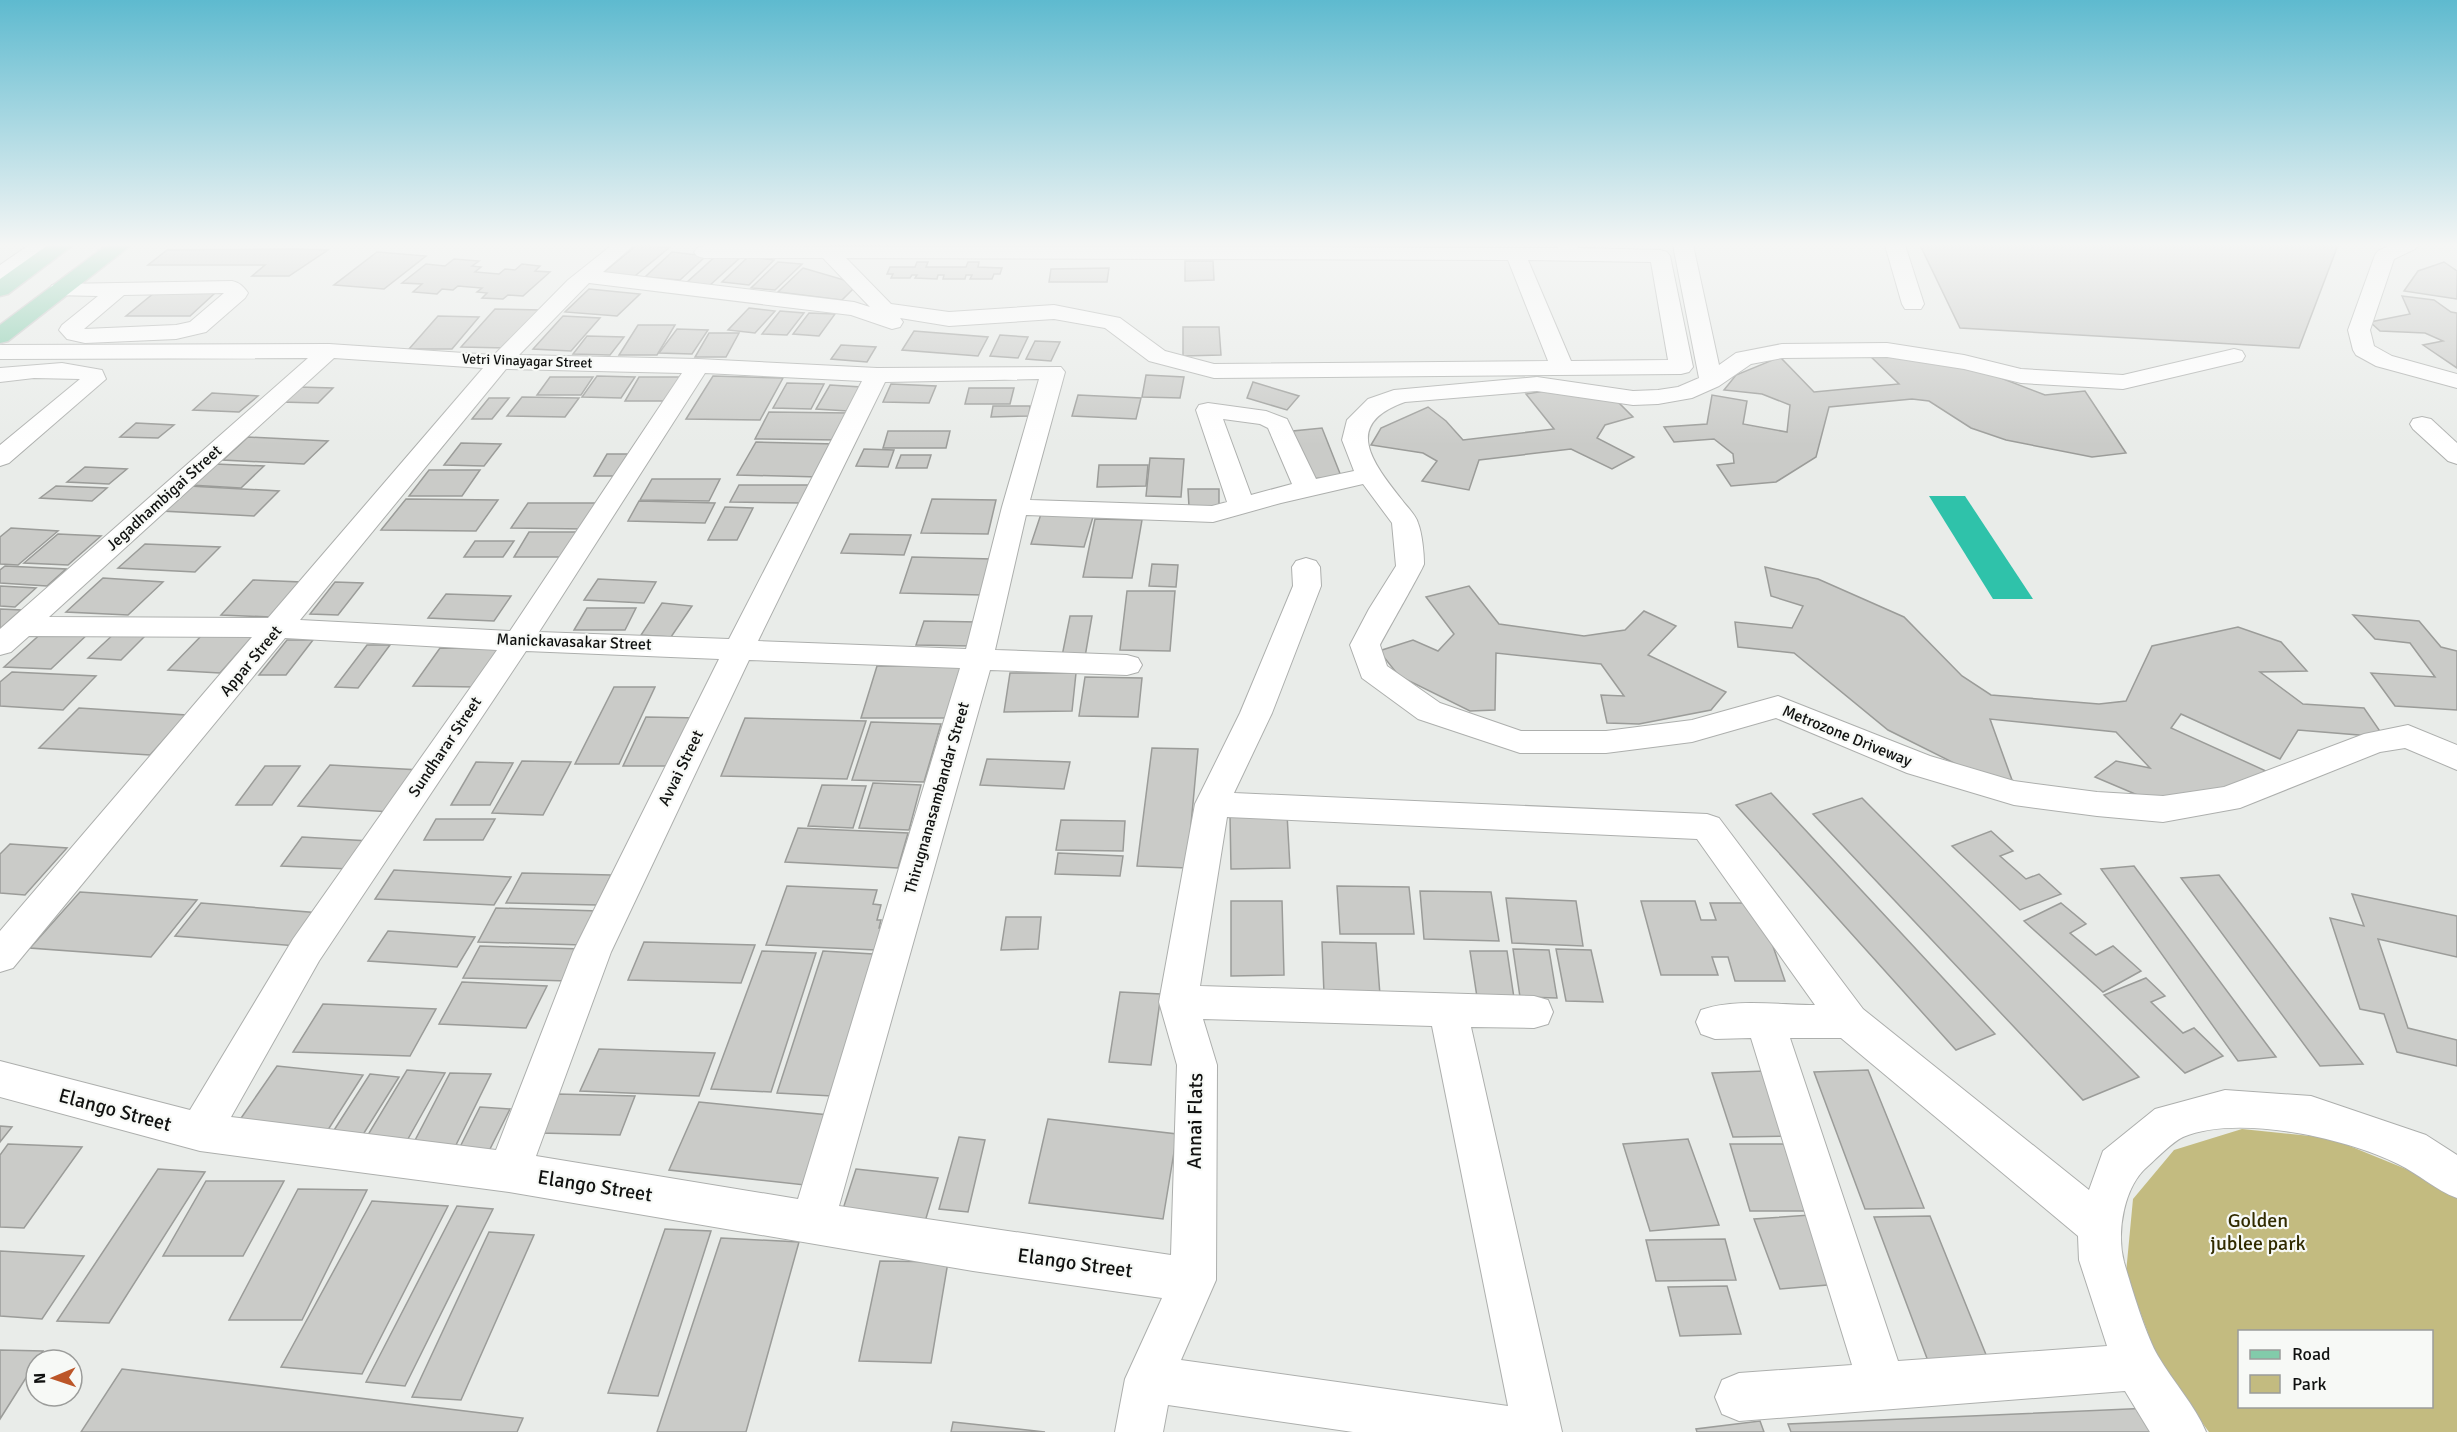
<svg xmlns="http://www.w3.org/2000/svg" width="2457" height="1432" viewBox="0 0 2457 1432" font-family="Signika,sans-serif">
<rect width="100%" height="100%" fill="#e9ece9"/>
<path fill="#c3bb80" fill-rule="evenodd" d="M2242,1129l88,9 98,40 29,18v236h-248l-49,-66 -34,-93 7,-74 41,-49zM2240,1332h192v74h-192z"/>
<polygon fill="#2fc2aa" points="1929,496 1965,496 2033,599 1993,599"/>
<g fill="#cacbc8" stroke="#9b9c99" stroke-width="1.5">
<polygon points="637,245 670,247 630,280 599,276"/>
<polygon points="825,245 891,245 890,247"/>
<polygon points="1920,245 2338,245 2299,348 1960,328"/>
<polygon points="297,249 328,250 289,276 252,276 265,265 148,265 167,250"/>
<polygon points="377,252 426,256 384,289 334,285"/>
<polygon points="672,252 706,256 680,280 645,277"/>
<polygon points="719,253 743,255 709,286 685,284"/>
<polygon points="748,257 774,260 749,285 722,282"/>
<polygon points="454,259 479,261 472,266 481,267 475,272 499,274 505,269 515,270 522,264 540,266 535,271 550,272 523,296 508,295 503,299 482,298 487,293 477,292 482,288 458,286 453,290 442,289 437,294 413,292 422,284 402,283 426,264 445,266"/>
<polygon points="1185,261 1213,261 1214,280 1185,281"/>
<polygon points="778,262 802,264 775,290 751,288"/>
<polygon points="917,262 928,262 926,267 966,267 968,262 979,262 978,267 1002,268 1000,274 994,274 992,279 970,279 972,275 966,275 965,279 943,279 944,275 938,275 937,279 915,278 917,275 912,275 910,278 891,278 893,274 887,274 890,267 915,267"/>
<polygon points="2444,262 2457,271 2457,299 2404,291 2418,271"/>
<polygon points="803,268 858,284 842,300 778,292"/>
<polygon points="1109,268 1107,282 1049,282 1051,269"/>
<polygon points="589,289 640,294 617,316 565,312"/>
<polygon points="154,293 215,293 190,316 126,316"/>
<polygon points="2402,296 2434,300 2451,312 2457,313 2457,368 2423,345 2443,341 2425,333 2380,331 2370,322 2410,314"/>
<polygon points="749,308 775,311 755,333 728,330"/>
<polygon points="495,309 540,310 507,348 461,347"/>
<polygon points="780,311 804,313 787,335 762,334"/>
<polygon points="809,313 835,314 819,336 793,334"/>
<polygon points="438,316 479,317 452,349 409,349"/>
<polygon points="563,316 600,318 571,351 533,349"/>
<polygon points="638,325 675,325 657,355 619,355"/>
<polygon points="1183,327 1219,327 1221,355 1183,356"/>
<polygon points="677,329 708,330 692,354 659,353"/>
<polygon points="914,331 988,337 978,356 902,350"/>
<polygon points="709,333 739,333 726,357 695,357"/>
<polygon points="1000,335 1028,337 1018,358 990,356"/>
<polygon points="587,336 624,337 610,355 573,354"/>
<polygon points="1035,341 1060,342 1051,361 1026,359"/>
<polygon points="841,345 876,347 867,362 831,359"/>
<polygon points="1866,352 1967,365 2045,395 2085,391 2126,453 2092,457 2006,440 1971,428 1929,401 1912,399 1829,407 1816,457 1776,482 1731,486 1717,465 1734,463 1733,454 1714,439 1674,442 1664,427 1707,424 1712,395 1747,401 1743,424 1787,432 1790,405 1762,394 1724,390 1736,375 1780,357 1814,392 1899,384"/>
<polygon points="1146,375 1184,377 1180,398 1142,397"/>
<polygon points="597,376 635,377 621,398 582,397"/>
<polygon points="713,376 783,378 760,420 686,419"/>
<polygon points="550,377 593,377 581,395 537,395"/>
<polygon points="639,377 684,377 671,401 625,401"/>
<polygon points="1253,382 1299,396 1287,410 1247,398"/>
<polygon points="787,383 824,384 811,409 773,408"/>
<polygon points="891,384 936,386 929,403 883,402"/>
<polygon points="830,385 861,387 848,411 816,409"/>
<polygon points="298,387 333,388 318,403 281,402"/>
<polygon points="969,388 1014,388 1010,404 965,404"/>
<polygon points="1557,389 1618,402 1633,417 1605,425 1597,438 1634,457 1612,469 1571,449 1479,460 1469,490 1422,481 1437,461 1423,453 1371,445 1381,428 1428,407 1446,421 1463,440 1554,429 1526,394"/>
<polygon points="212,393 258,396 239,412 193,410"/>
<polygon points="1078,395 1141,398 1136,419 1072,416"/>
<polygon points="522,397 579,398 565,417 507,416"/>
<polygon points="489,398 509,398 492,419 472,419"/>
<polygon points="993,406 1030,406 1029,416 991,417"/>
<polygon points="769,412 850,413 839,440 755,439"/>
<polygon points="136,423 174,425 158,438 120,437"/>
<polygon points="1322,428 1341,476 1311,479 1293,431"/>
<polygon points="888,431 950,431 946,448 883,448"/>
<polygon points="248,437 328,441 304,464 223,460"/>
<polygon points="756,442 835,444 819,477 737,475"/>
<polygon points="461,443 501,444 484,466 444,465"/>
<polygon points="864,449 894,450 888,467 856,466"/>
<polygon points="607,454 628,454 615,476 594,476"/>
<polygon points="901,455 931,455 927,468 896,468"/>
<polygon points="1150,458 1184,459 1181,497 1146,496"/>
<polygon points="215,464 264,466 241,488 190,485"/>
<polygon points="1099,465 1148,465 1146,486 1097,487"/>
<polygon points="85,467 127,469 109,484 67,482"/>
<polygon points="429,470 480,470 462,496 409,496"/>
<polygon points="652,479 720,479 709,501 640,500"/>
<polygon points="739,485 809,485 802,503 730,502"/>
<polygon points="56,486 107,488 92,501 40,498"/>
<polygon points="189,486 279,491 254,516 162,511"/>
<polygon points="1188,489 1219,489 1219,507 1189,507"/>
<polygon points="406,499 498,500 476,531 381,530"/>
<polygon points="932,499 996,500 988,534 921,533"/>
<polygon points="639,501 715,503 705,523 628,521"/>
<polygon points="528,503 600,503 585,529 511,528"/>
<polygon points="725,507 753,508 737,540 708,540"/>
<polygon points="1041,514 1093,517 1084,547 1031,544"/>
<polygon points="1095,519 1142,520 1132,578 1083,577"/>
<polygon points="11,528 58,531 18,565 0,564 0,537"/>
<polygon points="529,532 579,532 565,557 514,557"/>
<polygon points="58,534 101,536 68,565 24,563"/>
<polygon points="850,534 911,535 904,555 841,553"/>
<polygon points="475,541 514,541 503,557 464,557"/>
<polygon points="145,544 220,547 195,572 118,568"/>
<polygon points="912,557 992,559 982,595 900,593"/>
<polygon points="1152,564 1178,565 1176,587 1149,586"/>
<polygon points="5,566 66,569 47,586 0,583 0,570"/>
<polygon points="1765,567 1818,579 1904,617 1962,676 1991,695 2099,704 2126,701 2152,646 2238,627 2281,642 2307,671 2260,672 2303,704 2364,708 2384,737 2298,730 2280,759 2181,714 2171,728 2266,771 2243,785 2154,802 2095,777 2116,761 2150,768 2116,732 1990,719 2012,780 1982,777 1888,730 1794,653 1738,647 1735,622 1792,628 1803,606 1771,596"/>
<polygon points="103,578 163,582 128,615 66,612"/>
<polygon points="598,579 656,582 644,603 584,600"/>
<polygon points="253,580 301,582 271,617 221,615"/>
<polygon points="335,582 363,583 338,615 310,614"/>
<polygon points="0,586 36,588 15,607 0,606"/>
<polygon points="1469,586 1499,624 1584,636 1625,630 1644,611 1676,626 1648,655 1726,692 1711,710 1639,724 1607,723 1601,695 1624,696 1601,664 1496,653 1495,710 1470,711 1399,676 1379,651 1413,640 1438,651 1454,634 1426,597"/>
<polygon points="1127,591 1175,591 1170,651 1120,650"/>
<polygon points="446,594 511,596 494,621 428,618"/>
<polygon points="662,603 692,606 671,637 641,635"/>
<polygon points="587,608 636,608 625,630 574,630"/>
<polygon points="0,609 21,610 0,629"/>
<polygon points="2353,615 2419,621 2441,647 2457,651 2457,710 2395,706 2371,673 2435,677 2410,643 2375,639"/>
<polygon points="1070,616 1092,616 1085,657 1062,656"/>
<polygon points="924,621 978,622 972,646 916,645"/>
<polygon points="45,630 90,632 51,669 4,667"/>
<polygon points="117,631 149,632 121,660 88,658"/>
<polygon points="204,633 253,636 220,673 168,670"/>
<polygon points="287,640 313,640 286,675 259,675"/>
<polygon points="367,645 390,645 358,688 335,687"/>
<polygon points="440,648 500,649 476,687 413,686"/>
<polygon points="877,666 962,666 950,718 861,718"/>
<polygon points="12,672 96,676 63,710 0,706 0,682"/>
<polygon points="1010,673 1076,673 1072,711 1004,712"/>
<polygon points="1085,677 1142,678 1138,717 1079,716"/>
<polygon points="614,687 655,687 619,764 575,764"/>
<polygon points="79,708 186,715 150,755 39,748"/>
<polygon points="646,717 699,718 679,766 623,766"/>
<polygon points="745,718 866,721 847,779 721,776"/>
<polygon points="871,722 941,724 924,782 852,780"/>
<polygon points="1152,748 1198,749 1187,868 1137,866"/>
<polygon points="987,759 1070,762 1064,789 980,785"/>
<polygon points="522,761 571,762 543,815 492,813"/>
<polygon points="476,762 513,763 490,805 451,805"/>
<polygon points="330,765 420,770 391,812 298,806"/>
<polygon points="265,766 300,766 272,805 236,805"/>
<polygon points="873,783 921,785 909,830 859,828"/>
<polygon points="822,785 866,786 853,828 808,826"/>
<polygon points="1771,793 1995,1034 1956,1050 1736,805"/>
<polygon points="1862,798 2139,1077 2083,1100 1813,814"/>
<polygon points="1287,814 1290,868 1231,869 1230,815"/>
<polygon points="436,819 495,819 483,840 424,840"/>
<polygon points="1061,820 1125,821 1123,851 1056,850"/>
<polygon points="798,828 908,833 898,868 785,862"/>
<polygon points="1991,831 2013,851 2000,856 2026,879 2039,874 2061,894 2020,910 1952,846"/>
<polygon points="302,837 369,841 350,869 281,866"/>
<polygon points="10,844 67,848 25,895 0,893 0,854"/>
<polygon points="1058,853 1123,856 1120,876 1055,874"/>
<polygon points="2134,866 2276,1057 2238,1061 2101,869"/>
<polygon points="394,870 511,877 494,905 375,899"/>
<polygon points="522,873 611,875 597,905 506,903"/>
<polygon points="2219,875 2363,1064 2320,1066 2181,878"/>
<polygon points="787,886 877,890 873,904 881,905 877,920 881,920 879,928 882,928 876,950 766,945"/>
<polygon points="1337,886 1409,887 1414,934 1340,934"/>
<polygon points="1420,891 1491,892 1499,941 1424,939"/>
<polygon points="80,892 197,900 151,957 30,948"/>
<polygon points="2352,894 2457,916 2457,957 2378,939 2408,1028 2457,1040 2457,1066 2397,1052 2384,1014 2360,1009 2330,918 2364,926"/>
<polygon points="1506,898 1576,901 1583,946 1512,943"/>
<polygon points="1231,901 1282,901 1284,975 1231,976"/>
<polygon points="1641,901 1695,901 1701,920 1716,920 1710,903 1758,903 1785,981 1735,981 1728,957 1712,957 1718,975 1661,975"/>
<polygon points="201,903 320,913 297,946 175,936"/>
<polygon points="2061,903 2086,924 2070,933 2096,955 2113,946 2141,971 2103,992 2024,921"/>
<polygon points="496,908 599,911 583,945 478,942"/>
<polygon points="1006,917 1041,917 1038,949 1001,950"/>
<polygon points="388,931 475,937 457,967 368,961"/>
<polygon points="644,942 755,945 741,983 628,980"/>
<polygon points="1322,942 1376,943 1380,995 1324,994"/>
<polygon points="480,946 582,949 568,981 463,978"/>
<polygon points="1513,949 1549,950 1557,998 1520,997"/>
<polygon points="1556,949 1591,950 1603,1002 1566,1001"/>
<polygon points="762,951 816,953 771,1092 711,1089"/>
<polygon points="823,951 873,954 832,1096 777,1093"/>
<polygon points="1470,951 1507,951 1514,998 1477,997"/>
<polygon points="2146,978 2165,996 2151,1002 2183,1033 2194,1028 2223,1056 2185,1073 2104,995"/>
<polygon points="462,982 547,986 526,1028 439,1024"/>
<polygon points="1120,992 1161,994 1151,1065 1109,1062"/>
<polygon points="323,1004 436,1009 410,1056 293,1052"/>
<polygon points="599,1049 715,1053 699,1096 580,1091"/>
<polygon points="277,1066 363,1075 326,1133 237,1124"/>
<polygon points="407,1070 445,1073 404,1146 363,1143"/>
<polygon points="1868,1070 1924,1208 1865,1209 1814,1072"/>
<polygon points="1765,1071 1788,1136 1733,1137 1712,1073"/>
<polygon points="450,1073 491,1074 454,1149 411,1148"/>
<polygon points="370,1074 399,1077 359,1141 329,1138"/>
<polygon points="557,1094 635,1096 620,1135 540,1133"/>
<polygon points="699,1102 829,1115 805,1185 669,1170"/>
<polygon points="480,1107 510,1109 487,1155 457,1153"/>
<polygon points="1048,1119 1177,1134 1163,1219 1029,1203"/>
<polygon points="0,1126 12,1127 0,1142"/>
<polygon points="959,1137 985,1140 968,1212 939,1209"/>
<polygon points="1688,1139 1719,1225 1650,1231 1623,1144"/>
<polygon points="8,1144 82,1147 24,1228 0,1227 0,1155"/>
<polygon points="1730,1144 1784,1144 1805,1211 1750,1211"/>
<polygon points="158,1169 205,1172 109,1323 57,1321"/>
<polygon points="856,1169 938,1178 924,1225 841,1215"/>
<polygon points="206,1181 284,1181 243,1256 163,1256"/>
<polygon points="298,1189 367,1190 302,1320 229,1320"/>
<polygon points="372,1201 448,1206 362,1374 281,1367"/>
<polygon points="457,1206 493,1209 405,1386 366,1382"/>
<polygon points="1810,1215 1839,1284 1780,1289 1754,1219"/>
<polygon points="1930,1216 1991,1367 1931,1369 1874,1217"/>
<polygon points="665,1229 711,1231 658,1396 608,1393"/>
<polygon points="489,1232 534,1235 461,1400 412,1397"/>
<polygon points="721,1238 799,1242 746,1432 657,1432"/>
<polygon points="1725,1239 1736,1280 1656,1281 1646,1240"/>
<polygon points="0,1251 84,1256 42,1319 0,1316"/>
<polygon points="880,1261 948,1262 931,1363 859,1361"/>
<polygon points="1727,1286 1741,1334 1680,1336 1668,1287"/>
<polygon points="0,1350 43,1351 0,1419"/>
<polygon points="122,1369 523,1418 517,1432 81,1432"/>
<polygon points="2151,1408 2163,1432 1791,1432 1788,1424"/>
<polygon points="1760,1421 1764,1432 1697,1432 1696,1429"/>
<polygon points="953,1422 1045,1432 951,1432"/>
</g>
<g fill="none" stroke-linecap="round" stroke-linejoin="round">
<defs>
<g id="minor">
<polygon points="29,245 52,245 7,279 0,281 0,265"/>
<path d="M612,245h22l-31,27 251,30 16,5 -47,-49h-119l-7,-2 -3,-4 3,-4 7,-2 854,2 -1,-3h20l1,3 82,2 7,2 3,4 23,111 -4,5 -8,2 -467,4 -65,-17 -44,-33 -51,-9 -105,7 -49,-8 3,4 -3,5 -8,2 -41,-14 -262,-32 -70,72 179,4 179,9 184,-1 4,5 -35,128 182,6 15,-4 -31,-92 3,-5 9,-2 58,8 21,8 29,60 38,-8 -12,-31 5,-20 21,-21 26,-9 143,-13 96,14 25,-1 20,-3 21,-9 -26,-133h20l26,120 17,-12 46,-9 105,-1 77,12 57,14 102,6 111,-26 8,2 3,5 -3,5 -119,28 -102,-6 -57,-14 -77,-12 -105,1 -31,6 -32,22 -27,12 -34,6 -25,1 -96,-14 -132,11c-63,22 -33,60 -3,98 5,7 14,15 16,23 4,10 6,30 6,41 -1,5 -38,69 -44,81l7,21 53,37 81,28h85l86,-11 86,-24 152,60 84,25 83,11 66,4 61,-9 140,-53 44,-9 49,20v25l-52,-22 -25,4 -140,56 -77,14 -66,-6 -83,-11 -107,-32 -131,-55 -84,24 -86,11h-86l-102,-34 -56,-41 -12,-33 19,-36 27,-43 -4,-43 -29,-39 -82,19 -68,19 -187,-7 -31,135 132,5 11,3 4,7 -4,7 -11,3 -137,-5 -151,536 332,49 6,-190 -18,-63 36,-198 45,-91 53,-127 -1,-19 4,-6 10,-3 10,3 4,6 1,19 -49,127 -38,80 473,21 12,4 144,191 226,181 14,-39 52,-42 70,-19 86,6 115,39 31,20v43c-22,-8 -38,-24 -59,-34 -52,-26 -160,-50 -215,-27 -12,6 -25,20 -35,29 -24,20 -32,66 -24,96 7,24 22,74 34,94 15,26 37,49 48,76h-56l-25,-41 -386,30 -17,-7 -7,-17 7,-17 17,-7 113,-8 -101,-327 -36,1 -14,-5 -5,-12 5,-12c33,-12 79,-5 114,-5l-118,-166 -470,-22 -27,169 334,10 14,4 5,12 -5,12 -14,4 -63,-1 91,405h-209l-185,-27 -5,27h-48l10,-53 37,-81 -189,-27 -464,-79 -309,-41 -200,-54v-36l190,49 103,-171 204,-289 -212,-12 -272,330 -13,4v-41l252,-294 -223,-1 -18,16 -11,3v-26l308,-271 -308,1v-14l329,-1 165,11 74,-75zM846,258l662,2 40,101 -334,3 -49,-13 -45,-33 -66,-13 -105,7 -58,-8zM1528,260l123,2 17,98 -97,1zM334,358l149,10 -215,250 -219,-1zM506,369l176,4 -172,258 -210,-11zM705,373l157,8 -133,258 -190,-7zM1039,379l-37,128 -36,142 -208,-8 127,-259zM1223,419l37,5 8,4 24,56 -41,11zM526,651l193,8 -146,293 -77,198 -265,-33 88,-156zM749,660l211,8 -162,531 -262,-43 75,-204zM1203,1019l229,7 76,380 -327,-46 35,-80 1,-215zM1790,1038h51l237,198 1,24 28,86 -209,15z"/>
<polygon points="1885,245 1905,245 1924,304 1921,309 1905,309 1902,304"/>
<polygon points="2391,245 2418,245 2415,249 2394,259 2370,330 2374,346 2392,356 2457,374 2457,388 2376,366 2356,355 2353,350 2348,330 2375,255 2378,251"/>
<path d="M232,281c8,2 11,5 16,12l-3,5 -39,34 -30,7 -91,4 -18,-4 -8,-9 3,-5 36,-29 -46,-1 -3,-5 3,-5 8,-1zM224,293l-34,29 -14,3 -92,4 40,-34z"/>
<polygon points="62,363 102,370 106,379 9,463 0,466 0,445 80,379 34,378 0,382 0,368"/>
<polygon points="2422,417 2431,419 2457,443 2457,464 2448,461 2413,429 2410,424 2413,419"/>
</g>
<g id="primary">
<polygon points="48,245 73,245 8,294 0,296 0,279"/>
<polygon points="107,245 131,245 8,341 0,343 0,325"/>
</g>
</defs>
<use href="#minor" stroke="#adafad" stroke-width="2"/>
<use href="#primary" stroke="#c6c6c6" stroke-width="3"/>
<use href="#minor" fill="#fff" fill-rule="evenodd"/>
<use href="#primary" fill="#82cbaa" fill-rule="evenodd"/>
</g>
<linearGradient id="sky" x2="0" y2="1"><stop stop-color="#5ebacf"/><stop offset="0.55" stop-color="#f5f6f5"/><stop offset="1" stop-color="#f5f6f5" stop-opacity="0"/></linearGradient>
<rect width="2457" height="445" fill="url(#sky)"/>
<g text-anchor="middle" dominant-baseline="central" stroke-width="4.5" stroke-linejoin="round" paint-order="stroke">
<g font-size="14" fill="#101110" stroke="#f7f9f6">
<text transform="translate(527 361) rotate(2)">Vetri Vinayagar Street</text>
</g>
<g font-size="16" fill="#101110" stroke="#f7f9f6">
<text transform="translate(164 498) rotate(-42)">Jegadhambigai Street</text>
<text transform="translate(574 642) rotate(2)">Manickavasakar Street</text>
<text transform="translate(251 661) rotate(-50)">Appar Street</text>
<text transform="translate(1847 736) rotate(22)">Metrozone Driveway</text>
<text transform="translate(445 747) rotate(-56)">Sundharar Street</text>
<text transform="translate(681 768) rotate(-64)">Avvai Street</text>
<text transform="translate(937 798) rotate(-74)">Thirugnanasambandar Street</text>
</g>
<g font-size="20" fill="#101110" stroke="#f7f9f6">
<text transform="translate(115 1110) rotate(15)">Elango Street</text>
<text transform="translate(1195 1121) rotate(-89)">Annai Flats</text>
<text transform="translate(595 1186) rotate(9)">Elango Street</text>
<text transform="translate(1075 1263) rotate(8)">Elango Street</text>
</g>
<g font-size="20" fill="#312b00" stroke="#f7f9f6">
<text x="2258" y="1220">Golden<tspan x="2258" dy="23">jublee park</tspan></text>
</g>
</g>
<rect x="2238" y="1330" width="195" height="78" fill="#f7f9f6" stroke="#9b9c9a" stroke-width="1.5"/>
<rect x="2250" y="1350" width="30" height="9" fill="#82cbaa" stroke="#9b9c9a" stroke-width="1.5"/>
<text x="2292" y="1360" font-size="18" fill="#101110">Road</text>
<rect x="2250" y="1375" width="30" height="18" fill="#c3bb80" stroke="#9b9c9a" stroke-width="1.5"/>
<text x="2292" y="1390" font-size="18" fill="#101110">Park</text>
<g transform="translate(54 1378) rotate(268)"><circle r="28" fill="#f7f9f6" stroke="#9b9c9a" stroke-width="1.5"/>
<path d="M0-4.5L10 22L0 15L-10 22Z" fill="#bc5628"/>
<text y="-9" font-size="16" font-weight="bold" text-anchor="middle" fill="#101110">N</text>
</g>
</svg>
